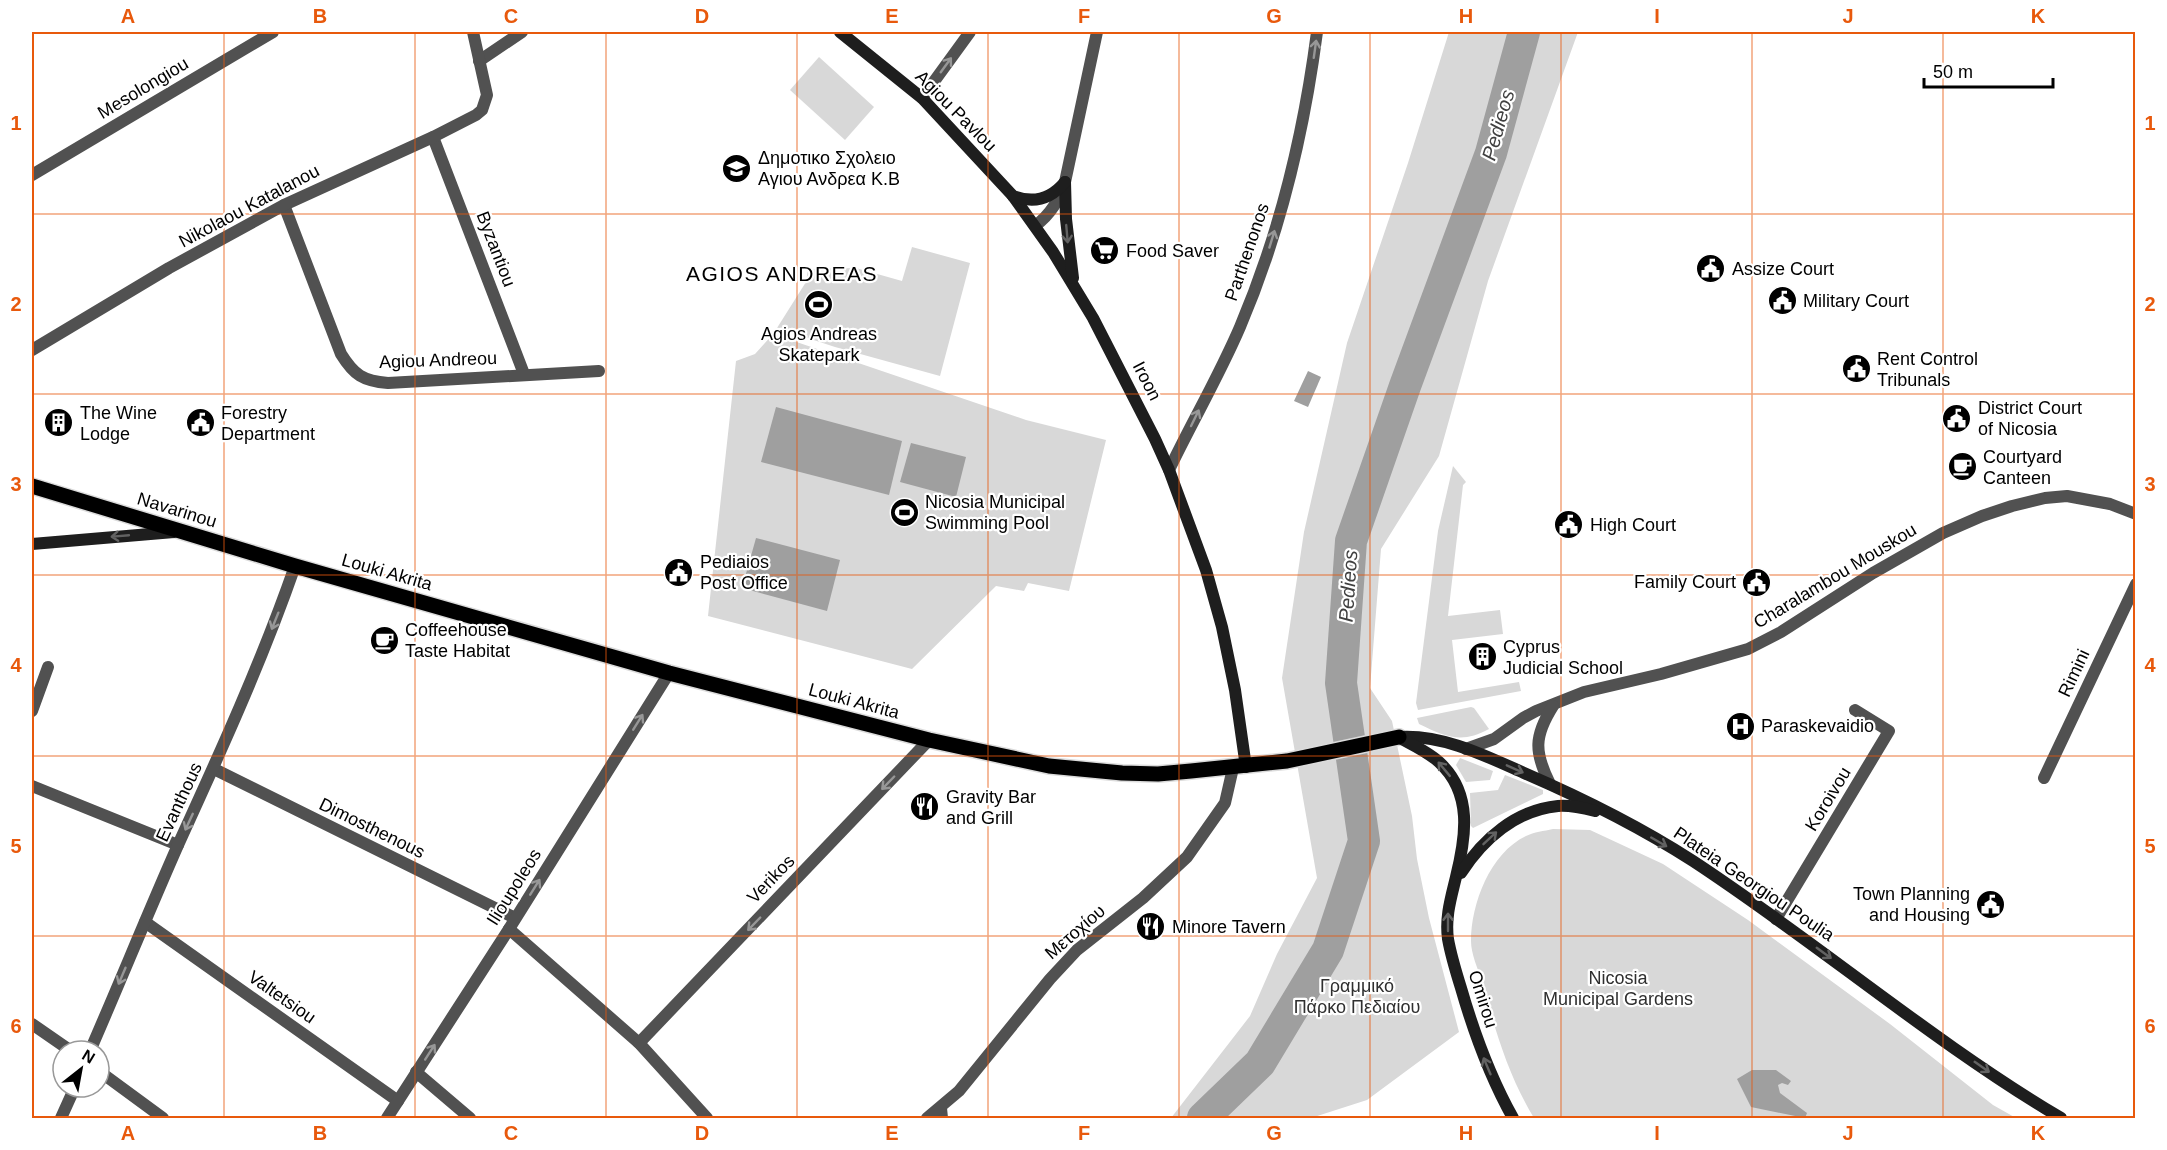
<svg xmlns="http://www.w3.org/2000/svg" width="2167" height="1150" viewBox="0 0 2167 1150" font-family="Helvetica,sans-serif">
<rect width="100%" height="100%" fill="#fff"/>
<g fill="#d8d8d8">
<polygon points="1449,32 1578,32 1488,281 1439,456 1381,549 1370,688 1392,721 1412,816 1417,859 1429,918 1459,1032 1367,1100 1311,1118 1171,1118 1250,1016 1277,954 1317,878 1282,678 1304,532 1347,343 1408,163"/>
<polygon points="819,57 874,107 845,140 790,90"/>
<polygon points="912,247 970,263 940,376 835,347 777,328 806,282 808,269 856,268 902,281"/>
<polygon points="773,334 1026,420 1106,440 1069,591 1028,583 1024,591 996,586 912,669 708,616 736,361 755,354"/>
<polygon points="1453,466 1466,482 1463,485 1448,616 1500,610 1503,634 1452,640 1458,692 1519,682 1521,691 1418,710 1416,703 1438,531"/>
<path d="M1471,707l3,1 15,21c-27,15 -43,8 -70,-5l-2,-6z"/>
<polygon points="1460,758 1493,771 1490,780 1466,782 1456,765"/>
<polygon points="1505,775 1543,790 1543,794 1473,828 1471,826 1470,793 1498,790"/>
<path d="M1553,829l37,1 73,34 85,56 142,104 103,81 23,13h-482c-26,-43 -39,-88 -52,-137 -4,-12 -11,-27 -11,-40 0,-37 19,-88 55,-105 8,-4 18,-5 27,-7z"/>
</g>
<g fill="#9f9f9f">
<polygon points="1308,371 1321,377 1308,407 1294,401"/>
<polygon points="776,407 902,441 889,495 761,462"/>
<polygon points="911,443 966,457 956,497 900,482"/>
<polygon points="756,538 840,560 827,611 742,588"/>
<polygon points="1752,1070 1776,1070 1791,1081 1788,1085 1782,1083 1778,1085 1780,1093 1807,1113 1805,1118 1751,1107 1737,1079"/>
</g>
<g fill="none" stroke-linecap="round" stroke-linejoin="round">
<polyline stroke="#9f9f9f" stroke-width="32" points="1203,1118 1260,1063 1328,950 1364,841 1341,683 1351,541 1405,386 1491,153 1524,32"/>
<defs>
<polyline id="primary" points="32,486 295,566 669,673 929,740 1049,766 1122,773 1158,774 1191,771 1287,761 1399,737"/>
</defs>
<use href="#primary" stroke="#dbdbdb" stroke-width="18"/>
<g stroke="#515151" stroke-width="12">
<polyline points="479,61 522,32"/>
<polyline points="922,98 970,32"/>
<polyline points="433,137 524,374"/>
<polyline points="32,175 273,32"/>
<path d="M284,205l57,149c13,21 22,27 47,29l211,-12"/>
<path d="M1035,226c16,-12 24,-26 30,-44l32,-150"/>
<polyline points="32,350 169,268 284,205 433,137 476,115 482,110 487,95 473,32"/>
<path d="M1169,470c23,-48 50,-94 71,-143 40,-94 64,-195 77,-295"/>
<polyline points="32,711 48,667"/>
<polyline points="214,769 515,918"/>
<polyline points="2044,778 2136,584"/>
<polyline points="32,786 178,845"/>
<polyline points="1776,919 1889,731 1855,710"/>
<polyline points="145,922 398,1101"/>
<polyline points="509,929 639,1043 707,1118"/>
<polyline points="32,1024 71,1051"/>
<polyline points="639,1043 929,740"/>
<path d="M90,1051c30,-69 58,-138 88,-206 42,-92 84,-184 117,-279"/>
<polyline points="99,1071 163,1118"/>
<polyline points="416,1072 470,1118"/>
<polyline points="941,1108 942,1118"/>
<polyline points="61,1118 75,1087"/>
<polyline points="387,1118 509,929 669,673"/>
</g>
<g stroke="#515151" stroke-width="12">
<polyline points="1466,749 1494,739 1523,718 1536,711 1584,692 1661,674 1748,649 1781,632 1873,573 1943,533 1982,516 2012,506 2045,498 2067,496 2110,504 2136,514"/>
<path d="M1550,784c-16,-32 -16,-48 3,-78"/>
<polyline points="927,1118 959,1091 1050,979 1077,950 1143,898 1187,857 1225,803 1233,768"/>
</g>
<g stroke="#1e1e1e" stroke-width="12">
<polyline points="840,32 922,98 1013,196 1053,252 1093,318 1155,439 1169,470 1206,570 1222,627 1235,690 1246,767"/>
<polyline points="1065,182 1066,219 1073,278"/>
<path d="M1013,196c21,8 38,3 52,-14"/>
<polyline points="32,544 174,532"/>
<path d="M1399,737c43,-3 87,19 125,36 58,25 116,54 169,88 125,82 240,181 368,257"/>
<path d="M1400,738c13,7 28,14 39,24 34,31 27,75 17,115 -5,21 -11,40 -8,62 3,17 8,33 13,49 13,45 29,89 52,130"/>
<path d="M1461,873c22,-34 55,-63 97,-67 13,-1 25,2 37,5"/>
</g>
<use href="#primary" stroke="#000" stroke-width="15"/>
</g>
<defs><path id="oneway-shaft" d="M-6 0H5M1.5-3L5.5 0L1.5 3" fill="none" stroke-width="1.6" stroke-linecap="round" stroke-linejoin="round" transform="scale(1.5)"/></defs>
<g stroke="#979797">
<use href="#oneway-shaft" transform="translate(1315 49) rotate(-82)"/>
<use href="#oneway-shaft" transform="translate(946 65) rotate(-54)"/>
<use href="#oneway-shaft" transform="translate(1272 239) rotate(-73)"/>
<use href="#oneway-shaft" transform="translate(1195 418) rotate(-64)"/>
<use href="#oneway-shaft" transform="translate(275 621) rotate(112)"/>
<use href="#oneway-shaft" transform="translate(638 722) rotate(-58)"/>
<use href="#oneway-shaft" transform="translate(888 783) rotate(134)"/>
<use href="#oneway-shaft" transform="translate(189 822) rotate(115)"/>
<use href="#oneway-shaft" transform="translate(535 887) rotate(-58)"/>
<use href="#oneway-shaft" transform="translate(754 924) rotate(134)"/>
<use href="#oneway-shaft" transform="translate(122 976) rotate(113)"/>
<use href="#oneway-shaft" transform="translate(430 1052) rotate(-57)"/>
</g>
<g stroke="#626262">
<use href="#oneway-shaft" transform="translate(1067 234) rotate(85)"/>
<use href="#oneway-shaft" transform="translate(120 536) rotate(175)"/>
<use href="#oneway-shaft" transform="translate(1444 769) rotate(-130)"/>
<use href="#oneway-shaft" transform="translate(1515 769) rotate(24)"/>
<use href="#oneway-shaft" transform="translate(1490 838) rotate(-43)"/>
<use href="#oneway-shaft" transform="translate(1659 842) rotate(30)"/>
<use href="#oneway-shaft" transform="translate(1448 922) rotate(-90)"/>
<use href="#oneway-shaft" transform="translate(1824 953) rotate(36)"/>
<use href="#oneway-shaft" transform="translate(1487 1066) rotate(-113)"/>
<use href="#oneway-shaft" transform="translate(1982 1067) rotate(35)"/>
</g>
<path fill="none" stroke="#e8590c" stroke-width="1.5" stroke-opacity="0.55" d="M224,32v1086M415,32v1086M606,32v1086M797,32v1086M988,32v1086M1179,32v1086M1370,32v1086M1561,32v1086M1752,32v1086M1943,32v1086M32,214h2104M32,394h2104M32,575h2104M32,756h2104M32,936h2104"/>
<defs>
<symbol id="school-disc" viewBox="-11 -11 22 22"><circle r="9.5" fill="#000" stroke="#fff"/><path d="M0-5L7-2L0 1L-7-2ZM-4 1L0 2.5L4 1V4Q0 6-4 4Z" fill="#fff"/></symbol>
<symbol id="supermarket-disc" viewBox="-11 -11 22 22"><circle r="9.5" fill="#000" stroke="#fff"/><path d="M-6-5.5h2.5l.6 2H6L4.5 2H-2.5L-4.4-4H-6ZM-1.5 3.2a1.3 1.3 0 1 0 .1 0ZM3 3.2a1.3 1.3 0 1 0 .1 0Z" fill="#fff"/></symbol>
<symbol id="civic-disc" viewBox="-11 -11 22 22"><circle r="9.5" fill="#000" stroke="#fff"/><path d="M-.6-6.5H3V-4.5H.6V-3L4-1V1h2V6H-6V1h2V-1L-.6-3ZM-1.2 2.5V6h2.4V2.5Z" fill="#fff"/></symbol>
<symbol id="stadium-disc" viewBox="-11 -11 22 22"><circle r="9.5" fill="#000" stroke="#fff"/><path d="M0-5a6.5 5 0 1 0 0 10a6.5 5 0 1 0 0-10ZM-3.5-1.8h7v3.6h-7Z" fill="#fff"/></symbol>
<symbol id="building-disc" viewBox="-11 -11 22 22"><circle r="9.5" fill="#000" stroke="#fff"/><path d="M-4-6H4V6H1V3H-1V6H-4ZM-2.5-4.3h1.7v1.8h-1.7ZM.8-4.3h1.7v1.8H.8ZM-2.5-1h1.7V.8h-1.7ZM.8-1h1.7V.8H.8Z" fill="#fff"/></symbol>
<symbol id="cafe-disc" viewBox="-11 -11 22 22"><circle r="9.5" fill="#000" stroke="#fff"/><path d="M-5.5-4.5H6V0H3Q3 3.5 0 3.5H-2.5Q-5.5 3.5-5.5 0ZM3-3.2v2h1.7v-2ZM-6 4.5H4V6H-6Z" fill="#fff"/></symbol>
<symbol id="hospital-disc" viewBox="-11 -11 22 22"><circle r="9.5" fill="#000" stroke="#fff"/><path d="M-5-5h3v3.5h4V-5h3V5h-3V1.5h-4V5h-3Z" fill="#fff"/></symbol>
<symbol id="restaurant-disc" viewBox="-11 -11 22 22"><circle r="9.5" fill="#000" stroke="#fff"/><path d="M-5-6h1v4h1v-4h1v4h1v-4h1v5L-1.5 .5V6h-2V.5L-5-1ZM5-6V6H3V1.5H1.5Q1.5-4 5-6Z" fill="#fff"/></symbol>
</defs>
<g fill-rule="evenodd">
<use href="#school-disc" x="720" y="152" width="33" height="33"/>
<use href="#supermarket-disc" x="1088" y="234" width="33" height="33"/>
<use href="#civic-disc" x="1694" y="252" width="33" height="33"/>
<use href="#civic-disc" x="1766" y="284" width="33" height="33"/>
<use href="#stadium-disc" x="802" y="288" width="33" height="33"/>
<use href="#civic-disc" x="1840" y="352" width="33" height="33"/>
<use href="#civic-disc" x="1940" y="402" width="33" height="33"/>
<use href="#building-disc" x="42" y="406" width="33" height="33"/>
<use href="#civic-disc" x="184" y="406" width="33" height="33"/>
<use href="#cafe-disc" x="1946" y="450" width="33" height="33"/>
<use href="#stadium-disc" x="888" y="496" width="33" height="33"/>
<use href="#civic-disc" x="1552" y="508" width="33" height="33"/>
<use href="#civic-disc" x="662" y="556" width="33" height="33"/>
<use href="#civic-disc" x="1740" y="566" width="33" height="33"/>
<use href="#cafe-disc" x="368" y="624" width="33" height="33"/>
<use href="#building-disc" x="1466" y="640" width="33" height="33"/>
<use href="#hospital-disc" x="1724" y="710" width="33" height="33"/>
<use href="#restaurant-disc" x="908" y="790" width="33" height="33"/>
<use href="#civic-disc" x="1974" y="888" width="33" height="33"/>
<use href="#restaurant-disc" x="1134" y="910" width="33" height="33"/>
</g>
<g text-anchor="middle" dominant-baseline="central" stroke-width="4.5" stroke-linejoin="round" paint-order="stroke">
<g font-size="18" fill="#000" stroke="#fff">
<text transform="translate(143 88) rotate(-31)">Mesolongiou</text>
<text transform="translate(956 111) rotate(45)">Agiou Pavlou</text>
<text transform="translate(249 206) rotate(-28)">Nikolaou Katalanou</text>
<text transform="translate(496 249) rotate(69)">Byzantiou</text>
<text transform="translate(1247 252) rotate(-71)">Parthenonos</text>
<text transform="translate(438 360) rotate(-2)">Agiou Andreou</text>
<text transform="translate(1147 381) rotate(63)">Iroon</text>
<text transform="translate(177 510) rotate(17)">Navarinou</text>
<text transform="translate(387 572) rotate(16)">Louki Akrita</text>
<text transform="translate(1835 576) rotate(-31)">Charalambou Mouskou</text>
<text transform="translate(2074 673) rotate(-65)">Rimini</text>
<text transform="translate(854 701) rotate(15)">Louki Akrita</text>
<text transform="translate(1828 799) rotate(-59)">Koroivou</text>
<text transform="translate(179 802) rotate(-65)">Evanthous</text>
<text transform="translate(372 828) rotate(26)">Dimosthenous</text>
<text transform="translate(771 879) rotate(-46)">Verikos</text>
<text transform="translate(1754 884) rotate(34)">Plateia Georgiou Poulia</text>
<text transform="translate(514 887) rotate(-58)">Ilioupoleos</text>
<text transform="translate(1075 932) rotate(-41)">Μετοχίου</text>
<text transform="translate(282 997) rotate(35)">Valtetsiou</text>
<text transform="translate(1483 999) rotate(72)">Omirou</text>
</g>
<g font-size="18" fill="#000" stroke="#fff" text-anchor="start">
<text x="758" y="158">Δημοτικο Σχολειο<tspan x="758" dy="21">Αγιου Ανδρεα Κ.Β</tspan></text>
<text x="1126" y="251">Food Saver</text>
<text x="1732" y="269">Assize Court</text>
<text x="1803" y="301">Military Court</text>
<text x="819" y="334" text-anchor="middle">Agios Andreas<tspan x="819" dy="21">Skatepark</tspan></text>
<text x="1877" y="359">Rent Control<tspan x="1877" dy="21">Tribunals</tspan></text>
<text x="1978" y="408">District Court<tspan x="1978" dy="21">of Nicosia</tspan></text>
<text x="80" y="413">The Wine<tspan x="80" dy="21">Lodge</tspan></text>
<text x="221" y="413">Forestry<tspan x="221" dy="21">Department</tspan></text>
<text x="1983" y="457">Courtyard<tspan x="1983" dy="21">Canteen</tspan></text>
<text x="925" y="502">Nicosia Municipal<tspan x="925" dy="21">Swimming Pool</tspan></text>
<text x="1590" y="525">High Court</text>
<text x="700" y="562">Pediaios<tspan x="700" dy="21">Post Office</tspan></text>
<text x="1736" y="582" text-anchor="end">Family Court</text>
<text x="405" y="630">Coffeehouse<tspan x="405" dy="21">Taste Habitat</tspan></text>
<text x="1503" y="647">Cyprus<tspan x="1503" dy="21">Judicial School</tspan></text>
<text x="1761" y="726">Paraskevaidio</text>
<text x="946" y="797">Gravity Bar<tspan x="946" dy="21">and Grill</tspan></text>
<text x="1970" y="894" text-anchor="end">Town Planning<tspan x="1970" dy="21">and Housing</tspan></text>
<text x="1172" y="927">Minore Tavern</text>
</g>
<g font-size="18" fill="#2f2f2f" stroke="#fff">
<text x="1618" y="978">Nicosia<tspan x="1618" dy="21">Municipal Gardens</tspan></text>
<text x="1357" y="986">Γραμμικό<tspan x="1357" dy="21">Πάρκο Πεδιαίου</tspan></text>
</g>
<g font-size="20" font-style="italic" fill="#404040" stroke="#fff">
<text transform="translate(1498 125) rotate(-74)">Pedieos</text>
<text transform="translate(1348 586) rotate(-86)">Pedieos</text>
</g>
<g font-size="21" letter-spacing="1.5" fill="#000" stroke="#fff">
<text x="782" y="273">AGIOS ANDREAS</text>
</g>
</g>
<rect width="2167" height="1150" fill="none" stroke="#ffffff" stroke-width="66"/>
<g transform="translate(81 1069) rotate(31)"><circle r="28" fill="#ffffff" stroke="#999999" stroke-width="1.5"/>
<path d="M0-4.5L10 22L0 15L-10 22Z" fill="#000000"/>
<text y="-9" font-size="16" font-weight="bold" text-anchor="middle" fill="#000000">N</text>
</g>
<path d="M1924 78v9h129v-9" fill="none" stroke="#000000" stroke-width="3"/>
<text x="1933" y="78" font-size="18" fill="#000000" stroke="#ffffff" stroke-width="4.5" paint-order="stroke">50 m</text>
<rect x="33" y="33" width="2101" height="1084" fill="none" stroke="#e8590c" stroke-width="2"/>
<g font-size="20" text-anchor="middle" font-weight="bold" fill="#e8590c">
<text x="128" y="23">A</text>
<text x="320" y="23">B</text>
<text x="511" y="23">C</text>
<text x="702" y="23">D</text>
<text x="892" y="23">E</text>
<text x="1084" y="23">F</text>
<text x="1274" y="23">G</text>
<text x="1466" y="23">H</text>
<text x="1657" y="23">I</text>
<text x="1848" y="23">J</text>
<text x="2038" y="23">K</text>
<text x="16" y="130">1</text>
<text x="2150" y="130">1</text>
<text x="16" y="311">2</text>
<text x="2150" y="311">2</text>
<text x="16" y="491">3</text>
<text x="2150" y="491">3</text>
<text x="16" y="672">4</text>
<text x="2150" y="672">4</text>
<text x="16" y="853">5</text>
<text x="2150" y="853">5</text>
<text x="16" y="1033">6</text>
<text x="2150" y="1033">6</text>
<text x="128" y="1140">A</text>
<text x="320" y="1140">B</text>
<text x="511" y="1140">C</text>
<text x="702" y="1140">D</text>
<text x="892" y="1140">E</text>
<text x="1084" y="1140">F</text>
<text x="1274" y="1140">G</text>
<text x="1466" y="1140">H</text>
<text x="1657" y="1140">I</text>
<text x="1848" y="1140">J</text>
<text x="2038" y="1140">K</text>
</g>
</svg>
